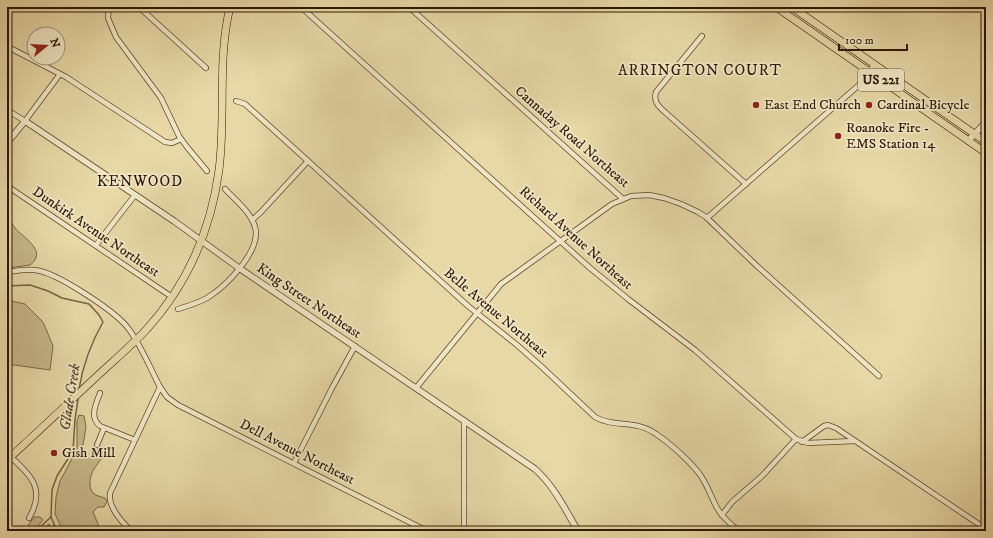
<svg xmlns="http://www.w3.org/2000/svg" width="993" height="538" viewBox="0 0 993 538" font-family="'IM FELL DW Pica',serif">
<rect width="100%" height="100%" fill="#e7d8a6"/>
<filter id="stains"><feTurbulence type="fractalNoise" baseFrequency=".005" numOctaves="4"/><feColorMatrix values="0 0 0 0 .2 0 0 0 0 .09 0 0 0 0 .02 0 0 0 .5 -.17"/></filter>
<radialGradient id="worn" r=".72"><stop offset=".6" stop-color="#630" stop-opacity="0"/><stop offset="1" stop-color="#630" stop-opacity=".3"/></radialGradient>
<g fill="#c7b78a" stroke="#7a6846">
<path d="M7,214c3,5 5,10 8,14 7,9 34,23 15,37l-23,3z"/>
<polygon points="7,300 25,304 43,322 53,346 50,370 7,364"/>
<path d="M79,415l5,1 2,11 -4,24 3,5 6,2 8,-11h4c5,12 -14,19 -13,37 0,3 1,7 3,9 3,3 9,4 12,5l2,4 -3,5h-6l-5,5 8,19h-38l-8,-17 1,-17 4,-16 17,-32v-28z"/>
<polygon points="34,517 40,517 43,520 34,531 24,531"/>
<polygon points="49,524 54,531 40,531"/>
</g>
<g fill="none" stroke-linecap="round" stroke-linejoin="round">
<g stroke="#766443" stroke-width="1.5">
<path d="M7,286l23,-1 18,6 14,7 27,6 10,11 4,7c-12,21 -20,43 -24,67"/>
<polyline points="36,531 51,517"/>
<polyline points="57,531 51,517 52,490 57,476 73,451 75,420 78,399"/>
</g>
<defs>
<g id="minor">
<polyline points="109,7 108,18 116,37 161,98 179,136 187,147 207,171"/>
<polyline points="139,7 206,68"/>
<polyline points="301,7 590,268 628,299 695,350 796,439 808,443 855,441"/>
<polyline points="409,7 623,199"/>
<path d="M702,36l-46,56c-3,10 3,15 10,21l80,71"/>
<polyline points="12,49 66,77 165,142 172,143 181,139"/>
<path d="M236,101l9,3 223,202 49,39 26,23 52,49c19,11 40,2 61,17 14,9 36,29 45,42 6,9 10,20 15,30 5,10 14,18 23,25"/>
<polyline points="7,110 25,121 60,74"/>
<polyline points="7,186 172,297"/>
<polyline points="707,218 859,85 875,64"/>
<polyline points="252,220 261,212 308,161"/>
<polyline points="96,245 135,195"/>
<path d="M7,272c9,-1 19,-3 28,-2 21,2 80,41 93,58 12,15 23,42 32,59l-50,106c-2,14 11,28 21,38"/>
<path d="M178,309c10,-3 20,-6 29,-11 18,-11 55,-47 48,-71 -4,-15 -20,-27 -30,-38"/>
<polyline points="986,309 986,319"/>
<polyline points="160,387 167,397 178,405 427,531"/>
<polyline points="416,388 501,284 612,204 631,196 649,195 664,198 681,204 698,212 706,217 757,266 879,376"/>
<path d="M100,393c-4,11 -11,24 0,33l35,14"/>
<polyline points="464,420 464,531"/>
<polyline points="802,442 824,426 828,425 836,428 986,529"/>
<polyline points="97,445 104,428"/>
<path d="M11,457c20,19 35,32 18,61"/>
<polyline points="294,463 332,388 355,346"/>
<polyline points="722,515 732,502 762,476 796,439"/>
</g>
<g id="tertiary">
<polyline points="968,141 986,122"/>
<path d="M7,143l18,-22 149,100 65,47 296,201c19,17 30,40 43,62"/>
</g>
<path id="primary" d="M7,460c30,-27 59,-55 88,-82 17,-16 35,-31 51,-48 41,-45 65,-100 73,-160 7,-55 -2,-109 11,-163"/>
<g id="trunk">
<polyline points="776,7 986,153"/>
<polyline points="792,7 986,142"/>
</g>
</defs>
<use href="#minor" stroke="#5b482b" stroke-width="6"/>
<use href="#tertiary" stroke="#5b482b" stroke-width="7"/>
<use href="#primary" stroke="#2c1802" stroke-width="8"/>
<use href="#trunk" stroke="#2c1802" stroke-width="8"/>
<use href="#minor" stroke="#efe6c5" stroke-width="4.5"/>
<use href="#tertiary" stroke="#efe6c5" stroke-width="5.5"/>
<use href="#primary" stroke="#e7d8a6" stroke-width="7"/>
<use href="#trunk" stroke="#e7d8a6" stroke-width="7"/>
</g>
<g fill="#8f2418" stroke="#efe6c5" stroke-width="1.5">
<circle cx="756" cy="105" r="4"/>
<circle cx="869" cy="105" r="4"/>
<circle cx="838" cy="136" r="4"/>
<circle cx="54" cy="453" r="4"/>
</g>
<g text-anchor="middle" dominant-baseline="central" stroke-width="3.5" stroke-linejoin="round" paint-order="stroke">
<rect fill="#efe6c5" stroke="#66563c" stroke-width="1" x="858" y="69" width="46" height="22" rx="3"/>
<g font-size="13" font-weight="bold" fill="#2c1802">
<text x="881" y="80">US 221</text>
</g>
<g font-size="14" fill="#2c1802" stroke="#efe6c5" text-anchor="start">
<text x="764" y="105">East End Church</text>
<text x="877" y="105">Cardinal Bicycle</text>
<text x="846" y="128">Roanoke Fire -<tspan x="846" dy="16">EMS Station 14</tspan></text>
<text x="62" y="453">Gish Mill</text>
</g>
<g font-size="14" fill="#2c1802" stroke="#efe6c5">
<text transform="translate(572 137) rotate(41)">Cannaday Road Northeast</text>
<text transform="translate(96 232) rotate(34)">Dunkirk Avenue Northeast</text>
<text transform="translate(576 238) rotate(42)">Richard Avenue Northeast</text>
<text transform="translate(309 301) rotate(34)">King Street Northeast</text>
<text transform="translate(496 313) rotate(40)">Belle Avenue Northeast</text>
<text transform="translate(297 452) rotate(27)">Dell Avenue Northeast</text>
</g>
<g font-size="15" letter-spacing="1" fill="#2c1802" stroke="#efe6c5">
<text x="700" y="70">ARRINGTON COURT</text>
<text x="140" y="181">KENWOOD</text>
</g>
<g font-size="15" font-style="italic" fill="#5d4b2d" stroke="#efe6c5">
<text transform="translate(70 397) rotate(-81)">Glade Creek</text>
</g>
</g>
<rect width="993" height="538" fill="none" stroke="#e7d8a6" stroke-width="24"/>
<rect x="8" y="8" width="977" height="522" fill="none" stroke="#2c1802" stroke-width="2"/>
<rect x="12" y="12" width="969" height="514" fill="none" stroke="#2c1802"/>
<g transform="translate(46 46) rotate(72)"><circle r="19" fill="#efe6c5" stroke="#a19477"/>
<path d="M0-3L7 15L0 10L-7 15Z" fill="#8f2418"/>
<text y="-6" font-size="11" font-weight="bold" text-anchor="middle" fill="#2c1802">N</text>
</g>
<path d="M839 44v6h68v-6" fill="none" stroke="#2c1802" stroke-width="2"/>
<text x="845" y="44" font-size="12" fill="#2c1802" stroke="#efe6c5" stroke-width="3" paint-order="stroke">100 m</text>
<rect width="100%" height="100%" filter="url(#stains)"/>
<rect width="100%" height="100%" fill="url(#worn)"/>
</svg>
